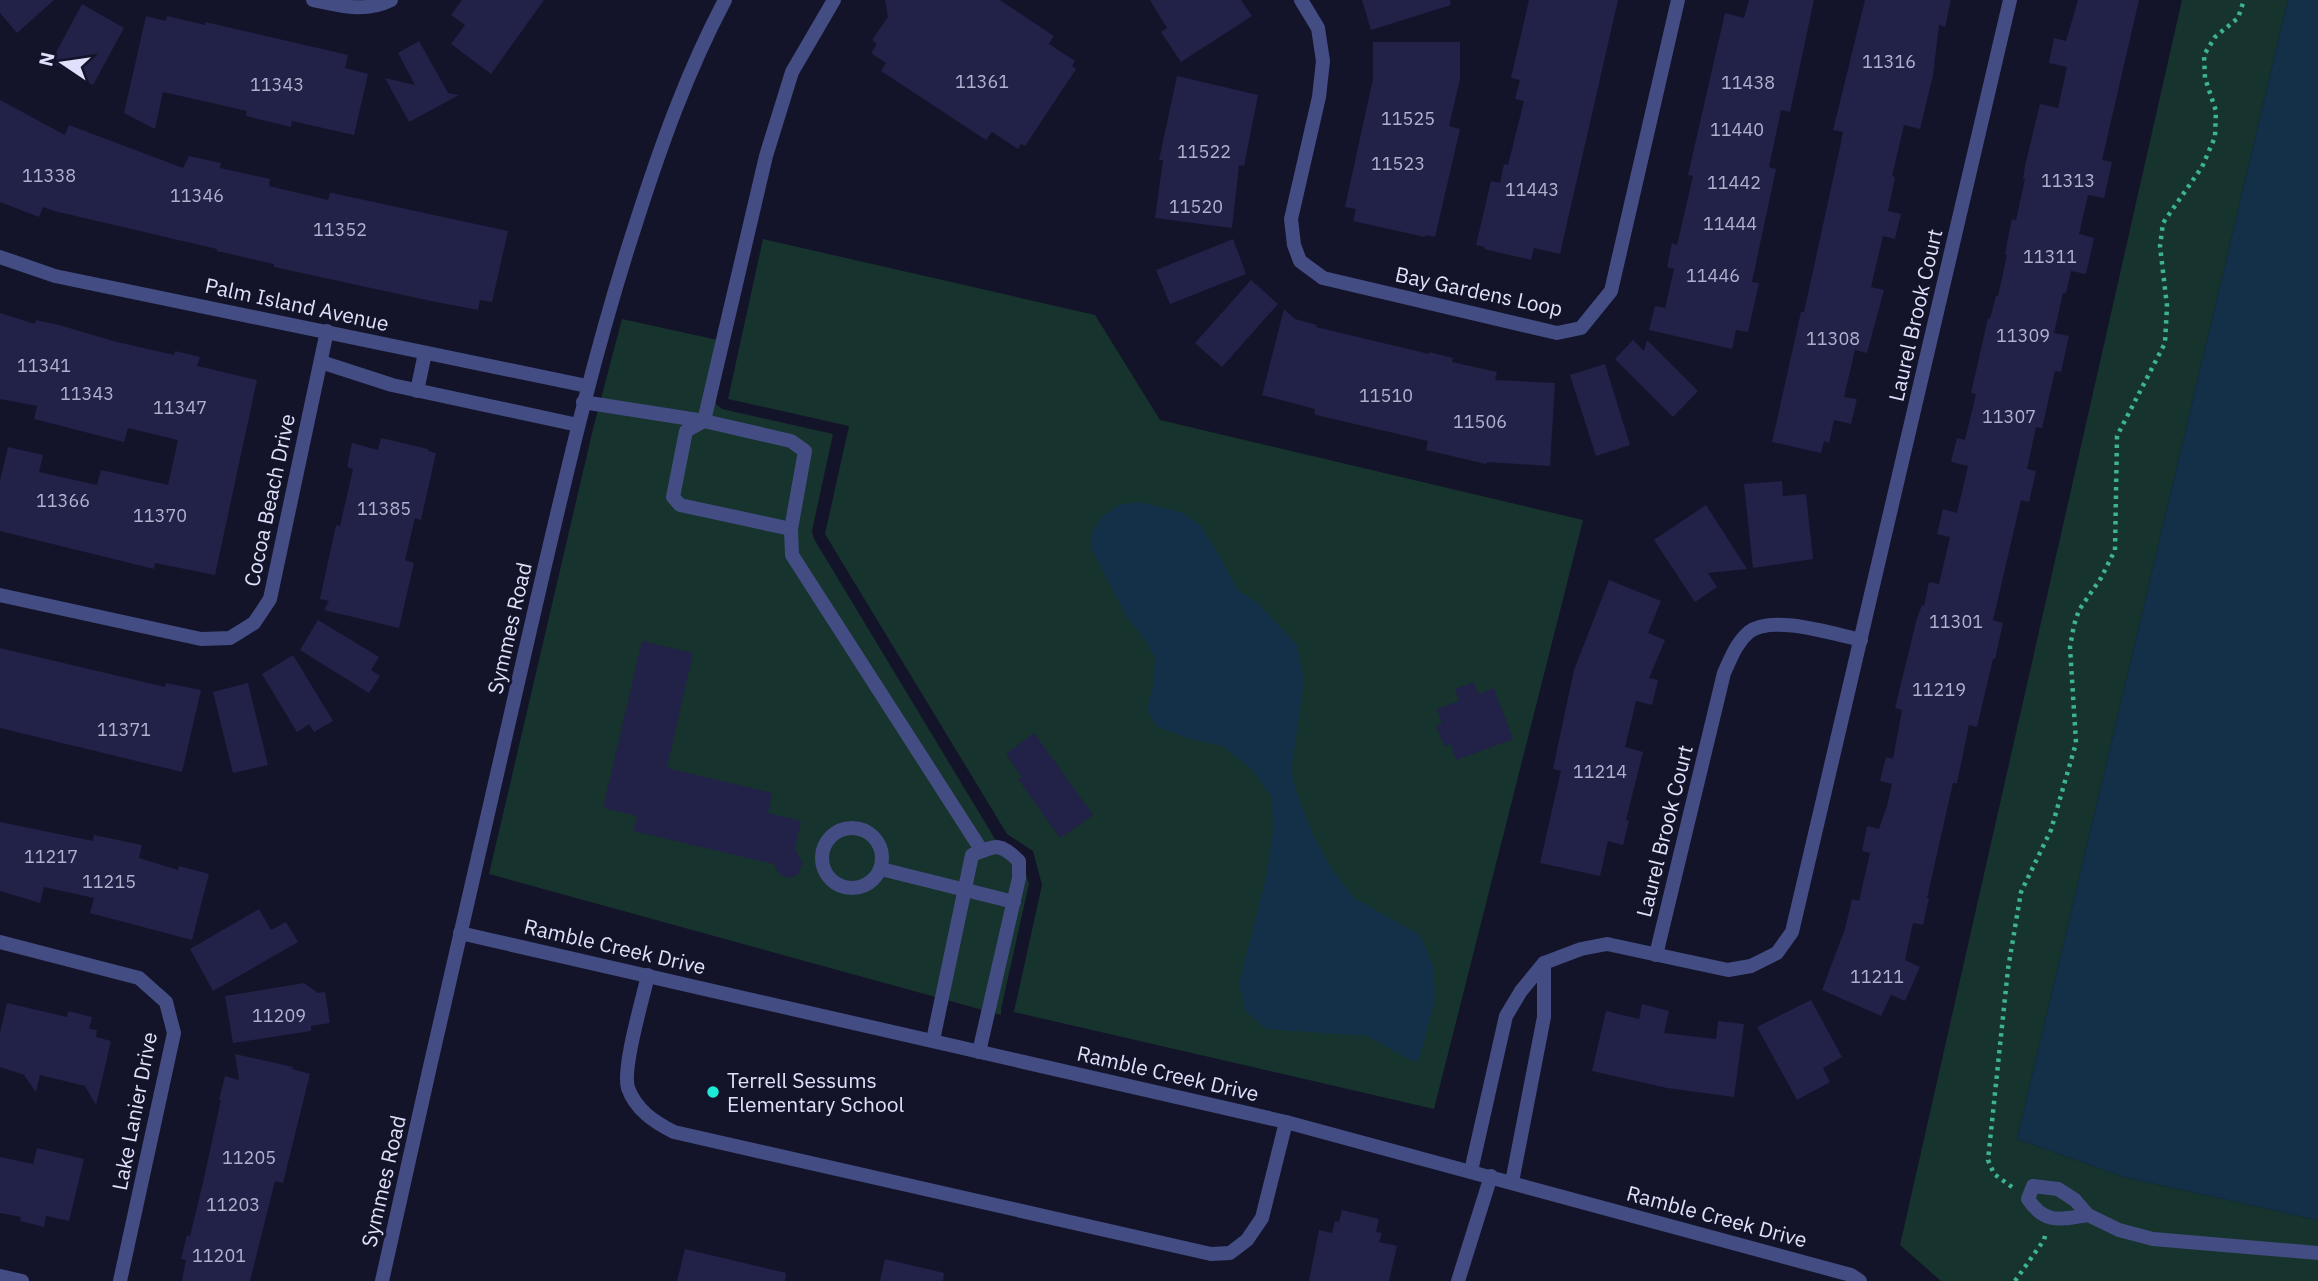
<svg xmlns="http://www.w3.org/2000/svg" width="2318" height="1281" viewBox="0 0 2318 1281" font-family="'IBM Plex Sans',sans-serif">
<rect width="100%" height="100%" fill="#131429"/>
<g fill="#17332d">
<polygon points="2182,0 2288,0 2017,1139 2124,1177 2318,1220 2318,1281 1941,1281 1900,1245"/>
<polygon points="763,239 1095,315 1160,420 1583,520 1434,1109 1014,1012 1042,885 1033,851 1007,834 825,534 849,426 728,399"/>
<polygon points="622,319 727,342 715,396 716,404 722,409 833,434 812,531 814,539 995,839 1021,858 1029,884 1001,1009 1001,1015 489,874 593,429"/>
</g>
<g fill="#133048">
<polygon points="2288,0 2318,0 2318,1220 2124,1177 2017,1139"/>
<polygon points="1140,502 1183,513 1200,525 1220,556 1237,589 1260,605 1297,645 1304,681 1291,772 1299,799 1313,835 1333,871 1354,898 1420,935 1433,965 1435,999 1419,1061 1410,1060 1367,1036 1266,1029 1246,1012 1239,984 1267,873 1273,832 1272,797 1251,769 1223,746 1189,739 1156,726 1147,709 1153,686 1155,658 1143,637 1127,618 1092,550 1092,531 1102,517 1119,505"/>
</g>
<g fill="#222148">
<polygon points="0,0 54,0 17,33 0,13"/>
<polygon points="462,0 544,0 491,74 451,44 465,25 451,15"/>
<polygon points="885,0 1000,0 1054,36 1049,44 1075,61 1072,66 1076,69 1025,146 1021,144 1018,149 992,132 986,140 881,71 886,63 871,53 877,44 872,40 888,17"/>
<polygon points="1150,0 1241,0 1252,16 1181,62 1161,32 1167,28"/>
<polygon points="1362,0 1450,0 1451,5 1371,30"/>
<polygon points="1529,0 1618,0 1560,254 1534,248 1531,260 1484,249 1485,247 1476,245 1491,181 1500,183 1504,164 1508,165 1524,101 1515,99 1520,80 1511,78"/>
<polygon points="1749,0 1814,0 1790,112 1781,110 1769,167 1776,169 1752,282 1759,283 1748,332 1736,330 1732,349 1649,330 1655,306 1665,308 1674,269 1667,267 1672,243 1677,245 1693,176 1688,175 1725,13 1744,18"/>
<polygon points="1865,0 1950,0 1950,4 1945,27 1939,25 1933,75 1920,129 1904,125 1892,176 1895,177 1893,187 1888,211 1901,214 1895,239 1883,236 1871,287 1884,290 1867,353 1855,350 1844,397 1857,399 1851,424 1834,420 1829,443 1824,441 1821,453 1772,442 1801,312 1804,312 1840,147 1843,132 1833,130"/>
<polygon points="2078,0 2139,0 2102,160 2112,162 2104,198 2088,195 2079,234 2094,238 2086,274 2071,271 2066,293 2063,293 2054,333 2069,336 2061,372 2055,371 2042,428 2036,427 2027,469 2036,471 2029,502 2021,500 1993,620 2003,623 1995,659 1993,659 1977,727 1969,725 1957,783 1953,783 1927,898 1929,898 1923,925 1913,923 1905,960 1920,967 1905,1001 1891,995 1881,1016 1822,990 1845,929 1852,899 1859,901 1870,853 1862,851 1867,826 1879,829 1887,806 1892,784 1880,781 1886,757 1893,759 1902,710 1895,708 1917,618 1922,605 1924,606 1929,582 1939,584 1950,537 1937,534 1943,509 1957,513 1968,466 1951,462 1957,438 1965,440 1976,394 1971,393 1988,318 1990,319 1996,296 1998,296 2007,255 2005,255 2007,242 2012,219 2016,220 2025,179 2023,179 2025,166 2040,104 2058,108 2067,67 2049,63 2054,38 2066,41"/>
<polygon points="82,4 124,28 93,85 51,62"/>
<polygon points="146,16 166,21 167,16 205,25 205,22 348,55 345,68 368,74 354,135 292,121 291,127 246,116 247,111 163,92 155,129 124,113"/>
<polygon points="419,41 448,93 459,95 409,122 385,78 415,85 398,53"/>
<polygon points="1373,42 1460,42 1460,79 1449,126 1460,129 1435,237 1426,235 1425,237 1353,221 1356,209 1345,207 1373,79"/>
<polygon points="1177,76 1258,95 1244,166 1239,165 1232,228 1155,218 1163,160 1159,160"/>
<polygon points="0,100 65,135 69,125 183,168 189,156 221,163 220,168 270,179 269,186 328,200 330,193 332,193 508,231 492,302 480,300 478,310 431,301 274,267 274,264 217,251 217,249 54,211 43,207 39,217 0,202"/>
<polygon points="1233,239 1246,274 1170,304 1156,270"/>
<polygon points="1251,280 1278,304 1222,367 1195,343"/>
<polygon points="1284,309 1295,319 1317,325 1316,327 1429,354 1429,352 1453,358 1452,362 1497,372 1495,380 1555,383 1550,466 1487,462 1486,464 1426,450 1428,441 1316,415 1314,413 1315,409 1262,395"/>
<polygon points="0,313 35,324 36,320 59,325 117,342 174,355 175,351 200,357 197,366 257,380 215,575 155,563 154,569 0,531 0,481 8,447 43,455 39,472 97,485 101,470 168,485 178,440 128,428 124,442 34,419 37,406 0,399"/>
<polygon points="1633,340 1644,351 1647,340 1698,391 1673,417 1615,359"/>
<polygon points="1605,364 1630,445 1596,456 1570,375"/>
<polygon points="381,438 428,449 428,451 436,453 421,520 415,518 405,560 414,563 399,628 324,610 329,601 320,599 336,525 340,526 353,469 347,467 352,443 378,450"/>
<polygon points="1782,481 1783,496 1806,494 1813,559 1753,568 1744,484"/>
<polygon points="1706,505 1747,569 1708,573 1717,587 1695,602 1654,540"/>
<polygon points="1609,580 1661,601 1648,633 1665,640 1649,678 1658,680 1652,705 1636,701 1625,747 1643,752 1626,820 1629,821 1623,845 1608,841 1600,876 1540,863 1561,771 1553,769 1574,670"/>
<polygon points="318,620 379,657 371,670 380,676 369,693 300,650"/>
<polygon points="642,641 693,653 667,768 772,793 768,813 801,821 795,849 802,862 799,873 791,878 780,875 774,864 633,831 637,816 603,808"/>
<polygon points="0,648 165,687 166,683 201,690 182,772 0,728"/>
<polygon points="293,655 333,721 314,732 309,724 297,732 262,674"/>
<polygon points="1474,682 1478,694 1494,688 1513,739 1456,760 1451,744 1444,746 1436,726 1442,724 1437,709 1459,701 1455,689"/>
<polygon points="248,683 268,765 233,773 213,692"/>
<polygon points="1034,733 1093,815 1060,838 1018,779 1022,777 1006,754"/>
<polygon points="0,822 93,841 94,835 137,844 142,845 139,858 178,870 179,866 209,874 192,940 90,913 94,898 44,887 40,903 0,891"/>
<polygon points="259,909 271,930 286,922 298,942 213,991 190,949"/>
<polygon points="304,983 318,993 325,992 330,1023 311,1026 311,1031 233,1043 225,996"/>
<polygon points="1811,1000 1842,1057 1823,1068 1830,1082 1797,1100 1757,1027"/>
<polygon points="7,1003 67,1017 68,1011 92,1017 89,1029 97,1030 96,1037 111,1041 96,1105 85,1086 40,1075 36,1092 24,1075 0,1067 0,1033"/>
<polygon points="1642,1004 1669,1011 1664,1033 1716,1039 1718,1021 1744,1024 1734,1097 1667,1088 1592,1071 1606,1011 1639,1019"/>
<polygon points="235,1054 293,1067 292,1069 310,1074 283,1183 275,1181 250,1281 182,1281 186,1260 181,1259 187,1235 190,1236 204,1178 221,1100 219,1100 225,1076 239,1080"/>
<polygon points="37,1148 84,1159 69,1221 46,1216 44,1227 20,1221 21,1217 0,1213 0,1157 33,1164"/>
<polygon points="1342,1210 1379,1219 1376,1232 1382,1233 1379,1242 1397,1246 1389,1281 1309,1281 1319,1230 1332,1233 1335,1221 1339,1222"/>
<polygon points="685,1249 786,1273 785,1281 677,1281"/>
<polygon points="885,1259 944,1273 943,1281 880,1281"/>
</g>
<g fill="none" stroke-linecap="round" stroke-linejoin="round">
<g stroke="#3db295" stroke-width="4.5" stroke-dasharray="3.5 5" stroke-linecap="butt">
<polyline points="2012,1187 1994,1174 1988,1160 2008,969 2021,892 2051,830 2076,743 2070,647 2074,625 2079,610 2101,578 2115,550 2117,436 2165,343 2167,306 2160,246 2163,223 2202,167 2215,137 2216,111 2205,78 2204,55 2215,37 2238,18 2244,0"/>
<polyline points="2015,1281 2044,1240 2045,1236"/>
</g>
<g stroke="#434d83" stroke-width="14">
<polyline points="834,0 792,72 766,156 704,421 791,441 805,451 791,529 792,555 982,851"/>
<polyline points="583,402 704,421 686,431 673,497 680,505 791,529"/>
<circle cx="852" cy="858" r="30"/>
<polyline points="881,869 1014,902"/>
<path d="M648,975c-5,23 -26,93 -20,113 8,22 26,34 46,44l537,122 19,-1 17,-13 15,-22 24,-96"/>
<path d="M933,1040l39,-185c24,-10 27,-13 47,6v17l-40,174"/>
<path d="M2088,1215c-27,4 -43,10 -60,-16l5,-13 25,3 17,11 13,15 31,15 34,9 165,14"/>
</g>
<g stroke="#434d83" stroke-width="14">
<path d="M313,0c28,6 52,13 78,0"/>
<polyline points="1301,0 1318,28 1323,61 1319,97 1291,219 1294,245 1300,261 1323,278 1557,333 1581,328 1611,291 1678,0"/>
<polyline points="0,257 55,276 587,386"/>
<polyline points="321,362 392,385 578,425"/>
<polyline points="417,391 425,353"/>
<polyline points="0,595 201,639 230,638 254,623 270,599 327,331"/>
<polyline points="0,942 139,978 166,1002 174,1033 120,1281"/>
<path d="M1656,955l68,-282c7,-15 12,-30 25,-41 23,-18 84,2 112,8"/>
<polyline points="1471,1171 1506,1016 1521,991 1544,963 1581,949 1607,944 1728,970 1751,966 1777,953 1792,932 2010,0"/>
<polyline points="1512,1182 1544,1017 1544,963"/>
<polyline points="0,1276 22,1281"/>
<polyline points="1458,1281 1491,1176"/>
</g>
<g stroke="#434d83" stroke-width="14">
<polyline points="460,933 1286,1122 1851,1275 1860,1281"/>
<path d="M382,1281c50,-226 102,-452 154,-677 30,-129 59,-256 100,-381 25,-78 51,-151 89,-223"/>
</g>
</g>
<circle fill="#1de9d8" stroke="#131429" stroke-width="2.5" cx="713" cy="1092" r="7"/>
<g text-anchor="middle" dominant-baseline="central" stroke-width="6" stroke-linejoin="round" paint-order="stroke">
<g font-size="18" fill="#b0b1cf">
<text x="1889" y="61">11316</text>
<text x="982" y="81">11361</text>
<text x="1748" y="82">11438</text>
<text x="277" y="84">11343</text>
<text x="1408" y="118">11525</text>
<text x="1737" y="129">11440</text>
<text x="1204" y="151">11522</text>
<text x="1398" y="163">11523</text>
<text x="49" y="175">11338</text>
<text x="2068" y="180">11313</text>
<text x="1734" y="182">11442</text>
<text x="1532" y="189">11443</text>
<text x="197" y="195">11346</text>
<text x="1196" y="206">11520</text>
<text x="1730" y="223">11444</text>
<text x="340" y="229">11352</text>
<text x="2050" y="256">11311</text>
<text x="1713" y="275">11446</text>
<text x="2023" y="335">11309</text>
<text x="1833" y="338">11308</text>
<text x="44" y="365">11341</text>
<text x="87" y="393">11343</text>
<text x="1386" y="395">11510</text>
<text x="180" y="407">11347</text>
<text x="2009" y="416">11307</text>
<text x="1480" y="421">11506</text>
<text x="63" y="500">11366</text>
<text x="384" y="508">11385</text>
<text x="160" y="515">11370</text>
<text x="1956" y="621">11301</text>
<text x="1939" y="689">11219</text>
<text x="124" y="729">11371</text>
<text x="1600" y="771">11214</text>
<text x="51" y="856">11217</text>
<text x="109" y="881">11215</text>
<text x="1877" y="976">11211</text>
<text x="279" y="1015">11209</text>
<text x="249" y="1157">11205</text>
<text x="233" y="1204">11203</text>
<text x="219" y="1255">11201</text>
</g>
<g font-size="21" fill="#dfe1fc" stroke="#131429">
<text transform="translate(1479 291) rotate(12)">Bay Gardens Loop</text>
<text transform="translate(297 304) rotate(12)">Palm Island Avenue</text>
<text transform="translate(1915 315) rotate(-77)">Laurel Brook Court</text>
<text transform="translate(269 500) rotate(-78)">Cocoa Beach Drive</text>
<text transform="translate(509 628) rotate(-77)">Symmes Road</text>
<text transform="translate(1664 831) rotate(-76)">Laurel Brook Court</text>
<text transform="translate(615 946) rotate(13)">Ramble Creek Drive</text>
<text transform="translate(1168 1073) rotate(13)">Ramble Creek Drive</text>
<text transform="translate(134 1111) rotate(-79)">Lake Lanier Drive</text>
<text transform="translate(383 1181) rotate(-77)">Symmes Road</text>
<text transform="translate(1717 1216) rotate(15)">Ramble Creek Drive</text>
</g>
<g font-size="21" fill="#dfe1fc" stroke="#131429" text-anchor="start">
<text x="727" y="1080">Terrell Sessums<tspan x="727" dy="24">Elementary School</tspan></text>
</g>
</g>
<g transform="translate(63 63) rotate(283)" stroke="#131429" stroke-width="5" paint-order="stroke">
<path d="M0-5L12 26L0 18L-12 26Z" fill="#dfe1fc"/>
<text y="-10" font-size="19" font-weight="bold" text-anchor="middle" fill="#dfe1fc">N</text>
</g>
</svg>
